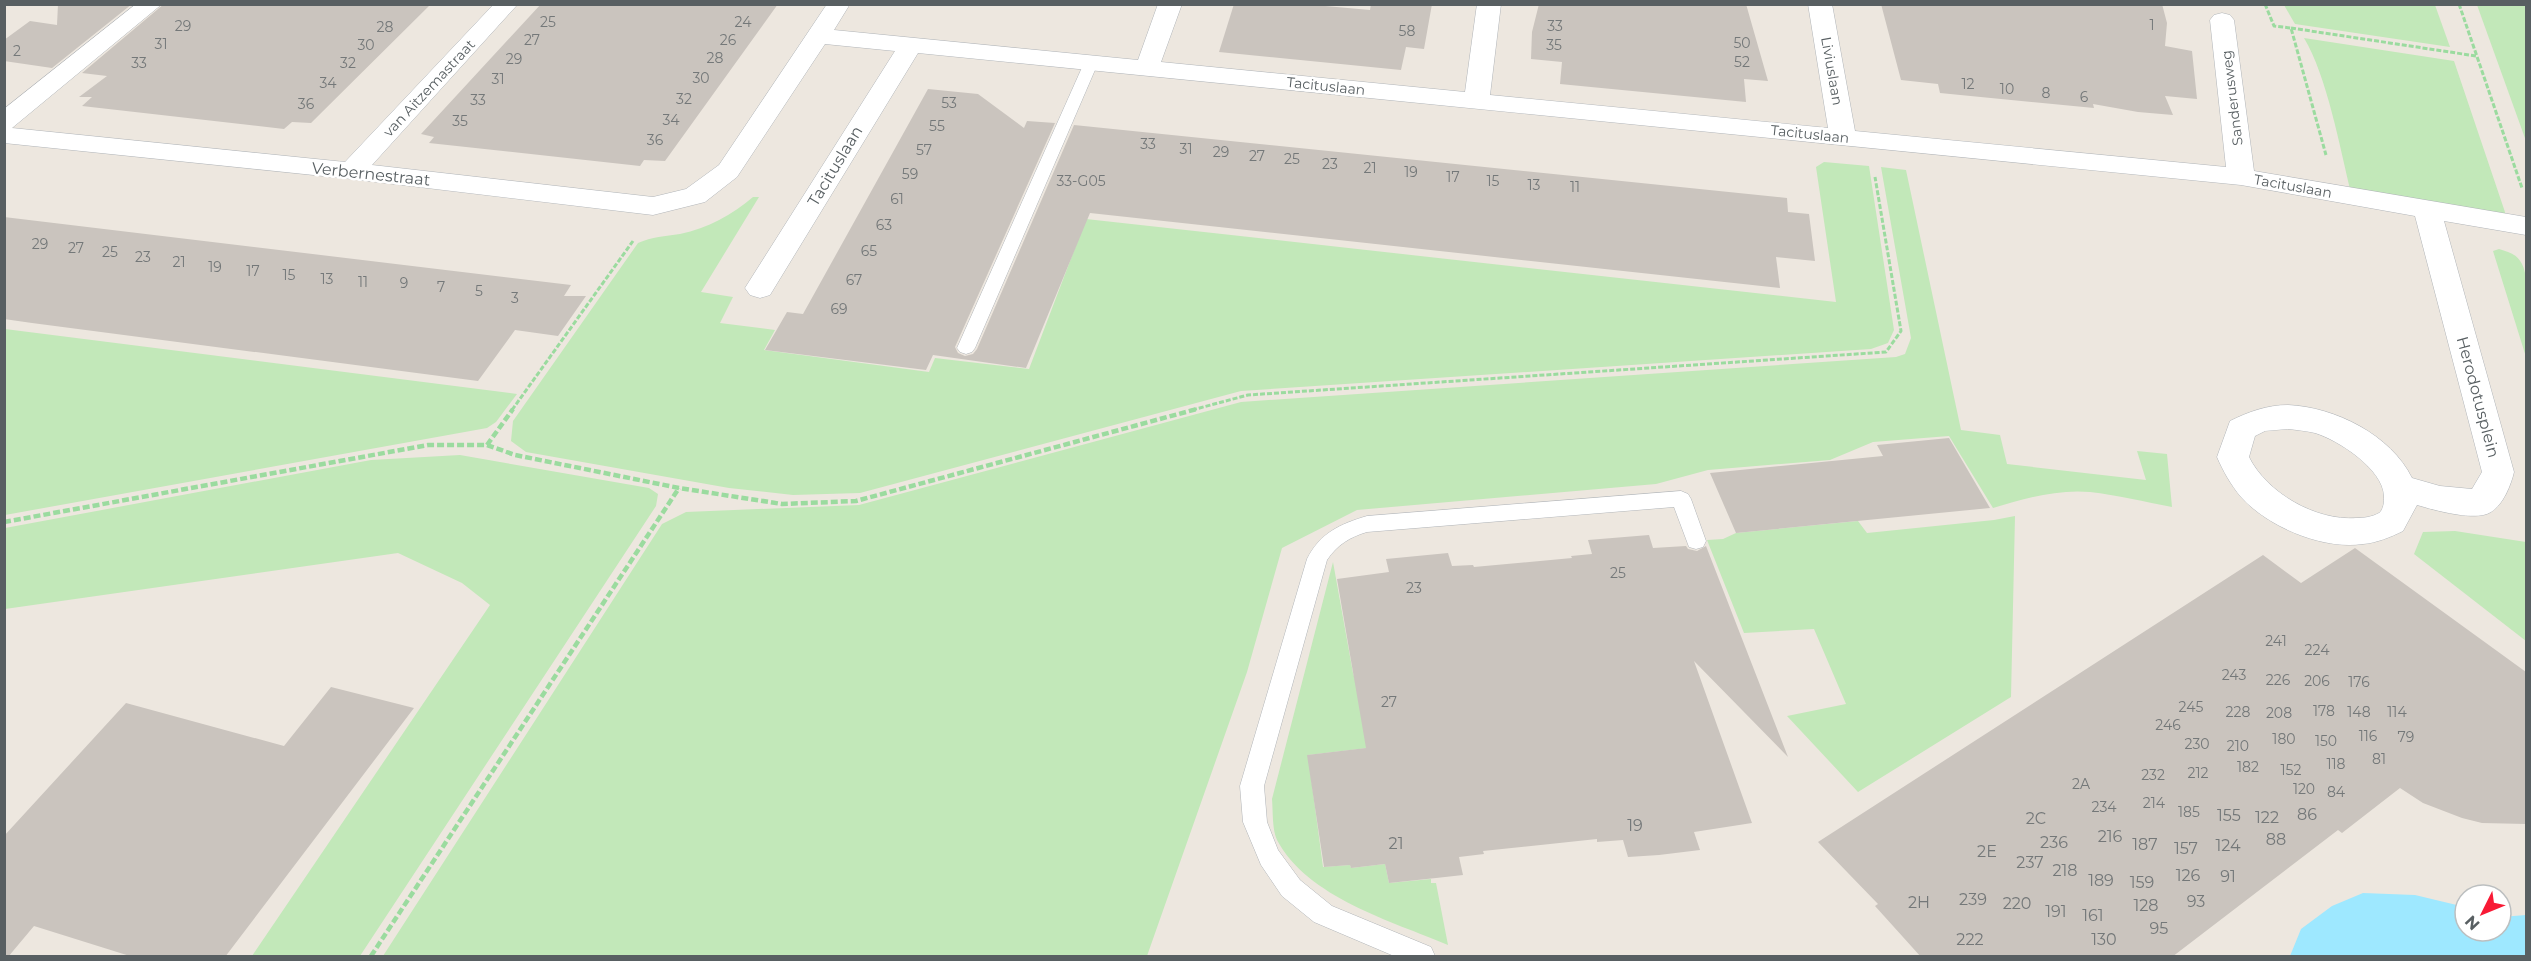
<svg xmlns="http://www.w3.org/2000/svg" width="2531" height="961" viewBox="0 0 2531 961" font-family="Montserrat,sans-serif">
<rect width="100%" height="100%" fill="#ede7df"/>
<g fill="#c2e8b9">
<polygon points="2284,5 2435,5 2450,47 2295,24"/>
<polygon points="2477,5 2526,5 2526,141"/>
<path d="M2304,38l150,23 53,157 -156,-25c-11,-45 -24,-117 -47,-155z"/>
<path d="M1824,162l45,4 25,164 -6,13 -17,6 -630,42 -381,102 -67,2 -64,-7 -203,-36 -15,-11 2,-20 125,-178c14,-6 27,-7 42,-9 28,-6 52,-19 73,-37h6l-58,95 32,5 -13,26 55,7 -11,20 165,22 6,-14 94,11 57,-150 750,83 -20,-135z"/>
<path d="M1881,167l25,3 55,260 39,5 7,29 139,16 -9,-29 30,3 5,53c-27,-5 -55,-12 -82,-15 -34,-3 -66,7 -97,16l-44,-72 -76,6 -43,18 -122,10 -52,14 -299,26 -75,38 -35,124 -100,284h-764l279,-432 24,-12 173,-7 382,-103 655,-45 9,-3 6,-16z"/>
<path d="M2499,249c10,3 18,5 23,15 9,17 5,72 4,93l-33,-106z"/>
<polygon points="5,329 517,394 496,422 487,428 5,515"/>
<polygon points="460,455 649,488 658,494 656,506 360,956 252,956 490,605 462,583 398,553 5,609 5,528 371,460"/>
<polygon points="2015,516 2011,697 1858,792 1787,716 1846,704 1814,629 1744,633 1707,540 1723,539 1736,533 1858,521 1867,533 1994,520"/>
<polygon points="2455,531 2526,542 2526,641 2414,554 2423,532"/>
<path d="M1333,562l20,111 23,74 -68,8 15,112 27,-2 1,3 34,-4 4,19 42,-4v4h5l12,62c-56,-24 -140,-47 -171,-105 -5,-10 -4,-29 -5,-41z"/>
</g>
<polygon fill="#9ee8ff" points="2363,893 2415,895 2465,907 2465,931 2501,931 2501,917 2526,915 2526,956 2290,956 2301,929 2332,906"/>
<g fill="#cac4be">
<polygon points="58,4 132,4 52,68 4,61 4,40 30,21 57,25"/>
<polygon points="164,4 431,4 311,123 292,122 284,129 82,106 92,97 79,97 107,76 82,73"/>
<polygon points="541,4 778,4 665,161 644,160 640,166 429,143 434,137 421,134"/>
<polygon points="1234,4 1303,4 1370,10 1371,4 1432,4 1424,49 1406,47 1401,70 1219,52"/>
<polygon points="1539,4 1746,4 1768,81 1744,79 1746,102 1560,84 1562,62 1531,59 1532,32"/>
<polygon points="1881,4 2162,4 2167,23 2165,46 2192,51 2197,99 2165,96 2173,115 2138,112 2093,104 2094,108 1940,93 1938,84 1901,80"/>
<polygon points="928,89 978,94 1024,128 1027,121 1055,123 955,347 958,353 965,356 973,354 977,349 1074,125 1787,198 1788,212 1809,214 1815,261 1776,257 1780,288 1090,213 1026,368 933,355 926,370 765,350 787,312 803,314"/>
<polygon points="4,217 571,285 564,296 586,296 558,336 515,330 478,381 32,323 4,319"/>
<polygon points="1949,438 1990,508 1736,533 1710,473 1883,456 1877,445"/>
<polygon points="1649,535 1653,548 1686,546 1688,549 1697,551 1706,546 1788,757 1694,661 1752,823 1694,832 1700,850 1659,855 1628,857 1623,840 1597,842 1597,839 1483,851 1484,854 1459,857 1463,875 1436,878 1389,883 1385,864 1351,868 1350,865 1324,867 1307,755 1366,748 1337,579 1389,572 1386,559 1448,553 1452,566 1473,565 1474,567 1572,558 1571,556 1592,554 1588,540"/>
<polygon points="2355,548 2526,672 2526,824 2482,823 2462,818 2423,803 2400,788 2342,833 2338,830 2172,957 1921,957 1875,906 1878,904 1818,842 2263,555 2301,583"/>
<polygon points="331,687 414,708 225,957 133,957 34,926 8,957 4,957 4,836 126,703 284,746"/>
</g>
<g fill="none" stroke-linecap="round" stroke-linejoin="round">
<defs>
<g id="lane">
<polygon points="1091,59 1098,63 975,348 972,352 966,354 960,352 957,348 1084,63"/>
<path d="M1681,491l7,3 3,5 15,42 -3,6 -7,2 -7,-2 -15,-40 -307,25c-17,5 -30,13 -40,28l-63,226 3,36 11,28 22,30 32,26 99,41 4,9h-41l-80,-34 -32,-26 -21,-31 -18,-43 -3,-36 67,-227c13,-26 33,-35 60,-43z"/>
</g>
<path id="street" d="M136,4h26l-150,124 333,34 149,-158h24l-146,161 281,32 33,-8 33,-24 108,-161h23l-16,26 304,30 20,-56h24l-21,58 304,30 12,-88h24l-11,91 338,33 -20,-124h24l23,127 371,36 -16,-147 4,-5 8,-2 8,2 4,5 20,151 272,46v18l-82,-14 70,251c-3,13 -11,33 -23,40 -15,10 -57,-2 -74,-7l-14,26c-12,6 -27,12 -40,13 -40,6 -95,-17 -122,-47 -10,-12 -18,-26 -24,-40l13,-36c18,-9 37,-16 58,-16 47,2 103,30 124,73l28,8 32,3 10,-17 -67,-256 -174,-31 -1323,-132 -148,242 -10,3 -10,-3 -5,-7 150,-237 -70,-7 -88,133 -32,25 -52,13 -301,-36 -348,-36v-34zM2288,429c9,1 19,2 27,4 23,7 68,36 69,63 0,6 0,13 -5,17 -7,4 -15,5 -23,5 -40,3 -89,-25 -107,-61l6,-21 10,-5z"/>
</defs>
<use href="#lane" stroke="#b1b5b9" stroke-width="1"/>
<use href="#street" stroke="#b1b5b9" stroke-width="1"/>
<g stroke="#9bdb9f" stroke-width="3" stroke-dasharray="5 2" stroke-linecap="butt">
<polyline points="2265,4 2274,26 2291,28 2326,155"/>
<polyline points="2459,4 2522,188"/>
<polyline points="2291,28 2476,56"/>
<polyline points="512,410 633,241"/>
<polyline points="1192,410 1248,395 1886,352 1901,331 1875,177"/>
</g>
<g stroke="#9bdb9f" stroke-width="4.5" stroke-dasharray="7 3" stroke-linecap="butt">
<polyline points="487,445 513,409"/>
<polyline points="4,522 428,445 487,445 515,455 679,488 782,504 856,501 1197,409"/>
<polyline points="371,956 679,488"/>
</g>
<use href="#lane" fill="#fff" fill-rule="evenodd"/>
<use href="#street" fill="#fff" fill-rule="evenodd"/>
</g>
<g text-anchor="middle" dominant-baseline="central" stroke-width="5" stroke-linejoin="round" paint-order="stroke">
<g font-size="14" fill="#747879">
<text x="548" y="22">25</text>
<text x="743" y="22">24</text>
<text x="2152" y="25">1</text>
<text x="183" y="26">29</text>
<text x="1555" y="26">33</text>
<text x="385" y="27">28</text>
<text x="1407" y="31">58</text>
<text x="532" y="40">27</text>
<text x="728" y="40">26</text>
<text x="1742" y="43">50</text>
<text x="161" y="44">31</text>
<text x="366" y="45">30</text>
<text x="1554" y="45">35</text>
<text x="17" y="51">2</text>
<text x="715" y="58">28</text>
<text x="514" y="59">29</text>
<text x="1742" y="62">52</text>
<text x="139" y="63">33</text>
<text x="348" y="63">32</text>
<text x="701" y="78">30</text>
<text x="498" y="79">31</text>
<text x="328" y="83">34</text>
<text x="1968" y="84">12</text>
<text x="2007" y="89">10</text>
<text x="2046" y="93">8</text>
<text x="2084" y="97">6</text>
<text x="684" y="99">32</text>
<text x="478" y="100">33</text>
<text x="949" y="103">53</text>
<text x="306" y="104">36</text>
<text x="671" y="120">34</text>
<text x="460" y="121">35</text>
<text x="937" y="126">55</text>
<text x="655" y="140">36</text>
<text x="1148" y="144">33</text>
<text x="1186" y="149">31</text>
<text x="924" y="150">57</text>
<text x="1221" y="152">29</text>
<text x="1257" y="156">27</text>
<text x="1292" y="159">25</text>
<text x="1330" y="164">23</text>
<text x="1370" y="168">21</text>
<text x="1411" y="172">19</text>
<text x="910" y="174">59</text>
<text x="1453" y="177">17</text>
<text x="1081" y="181">33-G05</text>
<text x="1493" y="181">15</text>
<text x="1534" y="185">13</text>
<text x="1575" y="187">11</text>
<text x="897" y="199">61</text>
<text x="884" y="225">63</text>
<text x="40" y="244">29</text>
<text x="76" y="248">27</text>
<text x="869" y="251">65</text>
<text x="110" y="252">25</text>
<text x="143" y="257">23</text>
<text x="179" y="262">21</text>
<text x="215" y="267">19</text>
<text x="253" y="271">17</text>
<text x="289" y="275">15</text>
<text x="327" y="279">13</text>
<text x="854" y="280">67</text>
<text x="363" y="282">11</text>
<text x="404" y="283">9</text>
<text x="441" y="287">7</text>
<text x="479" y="291">5</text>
<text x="515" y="298">3</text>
<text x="839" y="309">69</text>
<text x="1618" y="573">25</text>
<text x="1414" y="588">23</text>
<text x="2276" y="641">241</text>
<text x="2317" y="650">224</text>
<text x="2234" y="675">243</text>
<text x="2278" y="680">226</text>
<text x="2317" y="681">206</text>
<text x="2359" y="682">176</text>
<text x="1389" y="702">27</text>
<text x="2191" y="707">245</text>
<text x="2324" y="711">178</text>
<text x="2238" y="712">228</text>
<text x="2359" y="712">148</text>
<text x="2397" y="712">114</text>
<text x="2279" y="713">208</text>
<text x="2168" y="725">246</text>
<text x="2368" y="736">116</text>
<text x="2406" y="737">79</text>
<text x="2284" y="739">180</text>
<text x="2326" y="741">150</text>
<text x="2197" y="744">230</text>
<text x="2238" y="746">210</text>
<text x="2379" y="759">81</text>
<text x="2336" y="764">118</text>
<text x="2248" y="767">182</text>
<text x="2291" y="770">152</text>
<text x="2198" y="773">212</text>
<text x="2153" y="775">232</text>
<text x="2081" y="784">2A</text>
<text x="2304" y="789">120</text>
<text x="2336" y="792">84</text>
<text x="2154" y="803">214</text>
<text x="2104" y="807">234</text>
<text x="2189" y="812">185</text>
</g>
<g font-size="14" fill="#585f62" stroke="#fff">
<text transform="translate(1832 71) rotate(80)">Liviuslaan</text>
<text transform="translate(1326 86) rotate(6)">Tacituslaan</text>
<text transform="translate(429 88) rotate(-47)">van Aitzemastraat</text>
<text transform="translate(2232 98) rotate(-97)">Sanderusweg</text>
<text transform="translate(1810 134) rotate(6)">Tacituslaan</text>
<text transform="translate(2293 186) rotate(10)">Tacituslaan</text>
</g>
<g font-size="16" fill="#585f62" stroke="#fff">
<text transform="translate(835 166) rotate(-59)">Tacituslaan</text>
<text transform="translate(371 174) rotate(6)">Verbernestraat</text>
<text transform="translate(2478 397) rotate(75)">Herodotusplein</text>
</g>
<g font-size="16" fill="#747879">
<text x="2307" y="814">86</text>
<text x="2229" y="815">155</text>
<text x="2267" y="817">122</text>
<text x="2036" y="818">2C</text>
<text x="1635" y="825">19</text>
<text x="2110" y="836">216</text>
<text x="2276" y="839">88</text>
<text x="2054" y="842">236</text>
<text x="1396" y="843">21</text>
<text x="2145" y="844">187</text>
<text x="2228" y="845">124</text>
<text x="2186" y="848">157</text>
<text x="1987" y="851">2E</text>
<text x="2030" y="862">237</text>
<text x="2065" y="870">218</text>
<text x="2188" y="875">126</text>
<text x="2228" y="876">91</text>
<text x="2101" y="880">189</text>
<text x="2142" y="882">159</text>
<text x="1973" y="899">239</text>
<text x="2196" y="901">93</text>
<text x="1919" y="902">2H</text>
<text x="2017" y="903">220</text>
<text x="2146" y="905">128</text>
<text x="2056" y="911">191</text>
<text x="2093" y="915">161</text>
<text x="2159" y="928">95</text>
<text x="1970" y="939">222</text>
<text x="2104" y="939">130</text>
</g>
</g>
<rect width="2531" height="961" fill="none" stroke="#585f62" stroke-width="12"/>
<g transform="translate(2483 913) rotate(227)"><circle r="28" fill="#ffffff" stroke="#bcbfc0" stroke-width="1.5"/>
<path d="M0-4.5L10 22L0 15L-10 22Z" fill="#f81a35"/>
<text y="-9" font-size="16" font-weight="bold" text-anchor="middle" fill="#585f62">N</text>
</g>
</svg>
